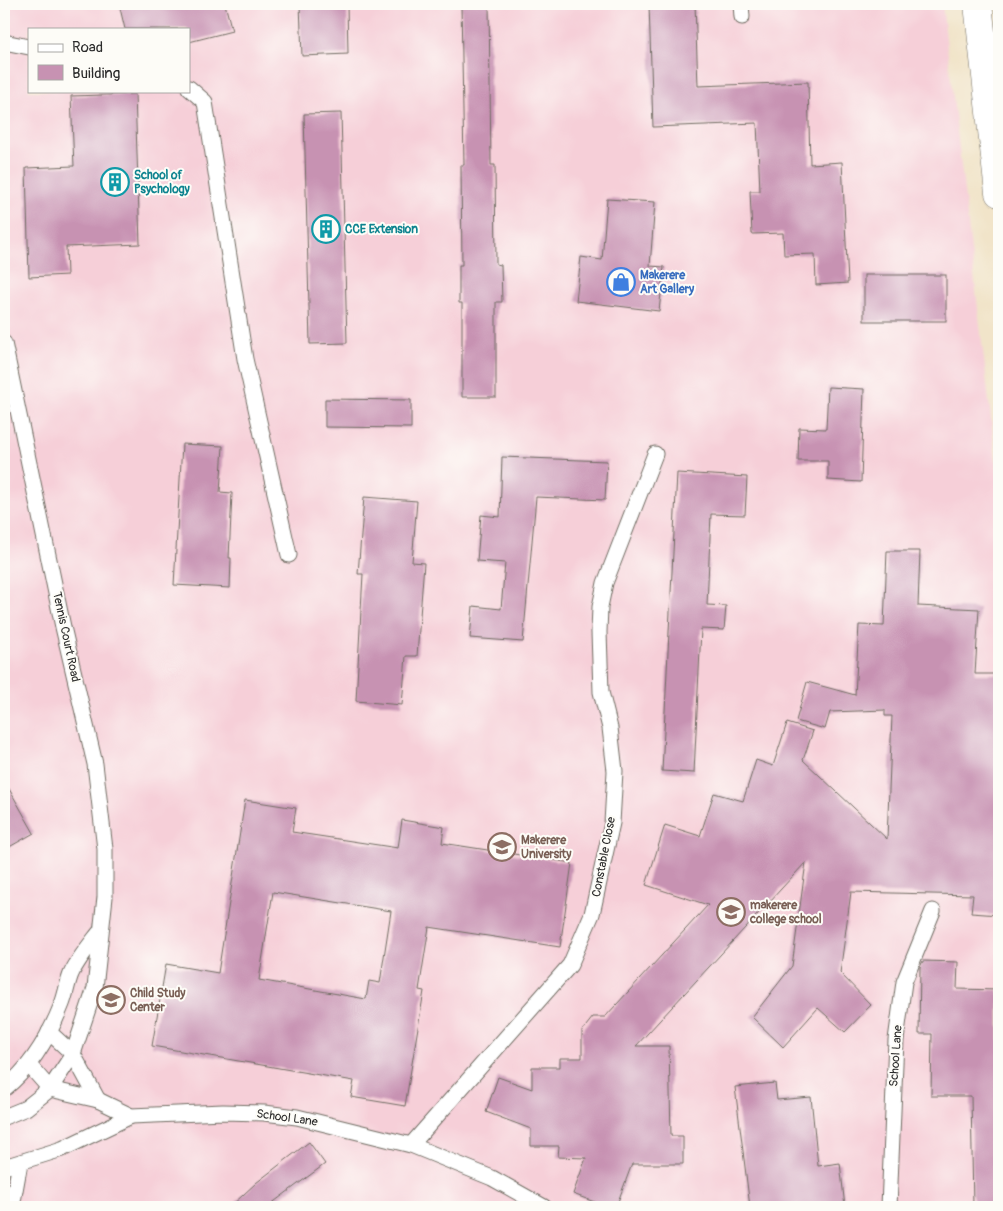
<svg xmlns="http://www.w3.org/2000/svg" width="1003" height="1211" viewBox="0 0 1003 1211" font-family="Pangolin,sans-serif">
<rect width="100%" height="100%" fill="#fdfcf7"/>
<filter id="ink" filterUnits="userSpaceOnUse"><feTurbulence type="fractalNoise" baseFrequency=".02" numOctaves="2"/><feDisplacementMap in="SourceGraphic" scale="10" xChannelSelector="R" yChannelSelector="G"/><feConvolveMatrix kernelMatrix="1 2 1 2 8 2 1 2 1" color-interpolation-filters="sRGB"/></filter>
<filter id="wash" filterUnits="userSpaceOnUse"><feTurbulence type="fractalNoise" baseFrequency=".0096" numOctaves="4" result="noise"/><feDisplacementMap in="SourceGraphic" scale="20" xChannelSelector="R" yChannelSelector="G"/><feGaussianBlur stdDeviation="1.12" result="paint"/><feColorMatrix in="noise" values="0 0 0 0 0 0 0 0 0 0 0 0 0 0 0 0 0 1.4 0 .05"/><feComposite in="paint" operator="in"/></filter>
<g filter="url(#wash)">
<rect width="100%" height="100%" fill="#f1e4c9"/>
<path fill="#f6cfd8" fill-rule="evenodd" d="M4,4h938l57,482v721h-995zM29,29h160v62h-160z"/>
<g id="blocks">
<g fill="#c792b2" fill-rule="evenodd">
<polygon points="119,4 225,4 232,31 189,42 189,29 125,29"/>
<polygon points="300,4 347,4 348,54 302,56"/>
<polygon points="461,4 489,4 491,165 495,165 496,264 501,265 502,302 496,302 496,397 462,397 462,303 459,303 459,265 462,265 461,165 464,165"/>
<polygon points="649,4 695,4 698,86 808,82 810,164 842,162 848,283 816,285 815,254 784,255 783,233 752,234 750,191 760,191 757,123 653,127"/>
<polygon points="135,94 140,244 66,247 67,275 29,277 26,168 74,166 71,96"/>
<polygon points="341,113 347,343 310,344 304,114"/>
<polygon points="607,199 655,202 650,266 664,267 659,311 576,301 581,257 602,260"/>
<rect x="864" y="275" width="82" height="46"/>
<polygon points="828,387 864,389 861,482 828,480 828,461 798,461 799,428 826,429"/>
<polygon points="325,399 411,400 411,428 325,427"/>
<polygon points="182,444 223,446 220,492 232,493 229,558 231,558 230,588 174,585"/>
<polygon points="502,457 607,461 605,500 536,497 523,642 470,638 473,606 501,609 505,563 477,561 481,515 500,517"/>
<polygon points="677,473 747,477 745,515 711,514 707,605 726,606 724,630 701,629 694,773 662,771"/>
<polygon points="364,497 417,501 412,562 424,563 417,656 406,656 402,705 356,701 363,574 358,574"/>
<polygon points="887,551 920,551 918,606 979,609 975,674 999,674 999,915 971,913 973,895 851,892 840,973 871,1005 845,1032 818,1008 783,1047 752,1017 792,966 806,862 636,1046 669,1046 671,1136 683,1136 683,1164 632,1164 616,1207 608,1207 573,1194 586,1158 558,1157 559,1146 531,1146 531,1129 486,1112 498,1077 532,1089 532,1067 560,1067 560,1058 582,1058 582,1031 593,1017 605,1017 708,905 646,885 665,825 700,836 714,793 743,801 756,760 773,766 787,723 813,731 803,760 887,839 892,716 885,716 885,710 830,712 825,729 796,721 807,682 855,695 859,625 884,626"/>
<polygon points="4,780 34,833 4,850"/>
<path d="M245,800l51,8 -4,24 106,16 4,-28 42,7 -2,16 130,20 -12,84 -131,-20 -10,63 5,1 -19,115 -54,-9 3,-16 -202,-35 14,-82 52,9zM273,892l118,19 -11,72 -11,-2 -3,18 -107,-19z"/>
<polygon points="923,961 958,962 957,989 999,990 999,1207 973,1207 971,1096 931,1096 932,1034 919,1034 920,967"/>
<polygon points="775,1083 777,1100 811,1097 818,1166 840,1163 845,1207 750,1207 735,1087"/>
<polygon points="309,1142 325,1164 267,1207 230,1207 256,1183"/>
</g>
</g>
</g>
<g filter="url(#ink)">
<use href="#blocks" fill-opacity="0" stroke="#706c62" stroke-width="1"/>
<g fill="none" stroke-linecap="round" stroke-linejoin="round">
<defs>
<g id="service">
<polyline points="741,4 742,17"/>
<polyline points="4,42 29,47"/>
<polyline points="189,88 205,102 245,359 289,555"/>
<polyline points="4,343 63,627 95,764 105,849 105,897 95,988 73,1054 50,1089 26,1108 4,1117"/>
<polyline points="49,1032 73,1054 98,1100"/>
<polyline points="29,1065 50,1089 98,1100 131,1116 223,1112 264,1113 297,1117 411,1145 492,1178 544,1207"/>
<path d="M4,1089c28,-22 45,-52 58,-85 4,-10 5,-20 9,-30 7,-15 18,-28 28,-41"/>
<polyline points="411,1145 570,965 592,914 612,823 615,771 610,728 601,692 599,632 600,607 605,583 655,454"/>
<polyline points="4,1167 62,1149 131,1116"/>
<polyline points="12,1207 20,1163"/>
<polyline points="889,1207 896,1040 904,982 933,911"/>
</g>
<polyline id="primary" points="978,4 999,193"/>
</defs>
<use href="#service" stroke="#706c62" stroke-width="17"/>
<use href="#primary" stroke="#706c62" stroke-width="29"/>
<use href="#service" stroke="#fff" stroke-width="15"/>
<use href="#primary" stroke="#fff" stroke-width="28"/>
</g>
</g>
<defs>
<symbol id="building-ring" viewBox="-11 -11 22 22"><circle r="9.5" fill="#fdfcf7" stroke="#0f9aa8" stroke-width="1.5"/><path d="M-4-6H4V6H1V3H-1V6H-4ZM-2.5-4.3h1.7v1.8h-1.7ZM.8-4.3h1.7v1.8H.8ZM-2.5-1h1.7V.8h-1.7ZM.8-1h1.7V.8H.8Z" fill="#0f9aa8"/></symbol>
<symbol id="shop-ring" viewBox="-11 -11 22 22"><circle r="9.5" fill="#fdfcf7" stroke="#3f7fe0" stroke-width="1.5"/><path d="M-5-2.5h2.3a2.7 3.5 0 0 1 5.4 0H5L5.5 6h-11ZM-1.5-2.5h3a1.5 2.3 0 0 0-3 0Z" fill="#3f7fe0"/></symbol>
<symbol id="university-ring" viewBox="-11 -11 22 22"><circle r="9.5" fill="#fdfcf7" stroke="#8d6e63" stroke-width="1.5"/><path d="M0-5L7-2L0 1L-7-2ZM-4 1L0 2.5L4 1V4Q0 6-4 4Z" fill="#8d6e63"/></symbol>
<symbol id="school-ring" viewBox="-11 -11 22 22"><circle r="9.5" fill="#fdfcf7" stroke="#8d6e63" stroke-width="1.5"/><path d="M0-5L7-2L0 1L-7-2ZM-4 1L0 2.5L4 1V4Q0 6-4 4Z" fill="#8d6e63"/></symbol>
</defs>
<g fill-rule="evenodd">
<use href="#building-ring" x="99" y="166" width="32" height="32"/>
<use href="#building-ring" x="310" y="213" width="32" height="32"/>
<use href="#shop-ring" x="605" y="266" width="32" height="32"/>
<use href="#university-ring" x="486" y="831" width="32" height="32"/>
<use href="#school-ring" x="715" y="896" width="32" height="32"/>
<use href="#school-ring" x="95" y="984" width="32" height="32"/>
</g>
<g text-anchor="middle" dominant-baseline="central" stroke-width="4" stroke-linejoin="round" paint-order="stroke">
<g font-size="12" font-weight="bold" fill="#0d838f" stroke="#fdfcf7" text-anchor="start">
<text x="134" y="175">School of<tspan x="134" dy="14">Psychology</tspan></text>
<text x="345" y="229">CCE Extension</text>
</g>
<g font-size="12" font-weight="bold" fill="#366cbe" stroke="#fdfcf7" text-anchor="start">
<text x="640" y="275">Makerere<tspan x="640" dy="14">Art Gallery</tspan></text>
</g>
<g font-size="12" fill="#2b2b2b" stroke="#fdfcf7">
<text transform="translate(66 637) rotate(78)">Tennis Court Road</text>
<text transform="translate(604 857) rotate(-79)">Constable Close</text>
<text transform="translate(896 1056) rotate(-86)">School Lane</text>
<text transform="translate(287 1118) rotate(8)">School Lane</text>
</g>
<g font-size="12" font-weight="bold" fill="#785e54" stroke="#fdfcf7" text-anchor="start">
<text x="521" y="840">Makerere<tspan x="521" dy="14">University</tspan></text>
<text x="750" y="905">makerere<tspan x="750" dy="14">college school</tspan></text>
<text x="130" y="993">Child Study<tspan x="130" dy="14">Center</tspan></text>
</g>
</g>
<rect width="1003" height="1211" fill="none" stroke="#fdfcf7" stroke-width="20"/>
<rect x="28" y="28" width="162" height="65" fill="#fdfcf7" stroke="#a9a8a5"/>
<rect x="38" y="44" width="25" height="8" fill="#ffffff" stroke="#a9a8a5"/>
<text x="72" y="52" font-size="15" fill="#2b2b2b">Road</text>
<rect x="38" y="65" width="25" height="15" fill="#c792b2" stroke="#a9a8a5"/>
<text x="72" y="78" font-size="15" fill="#2b2b2b">Building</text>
</svg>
